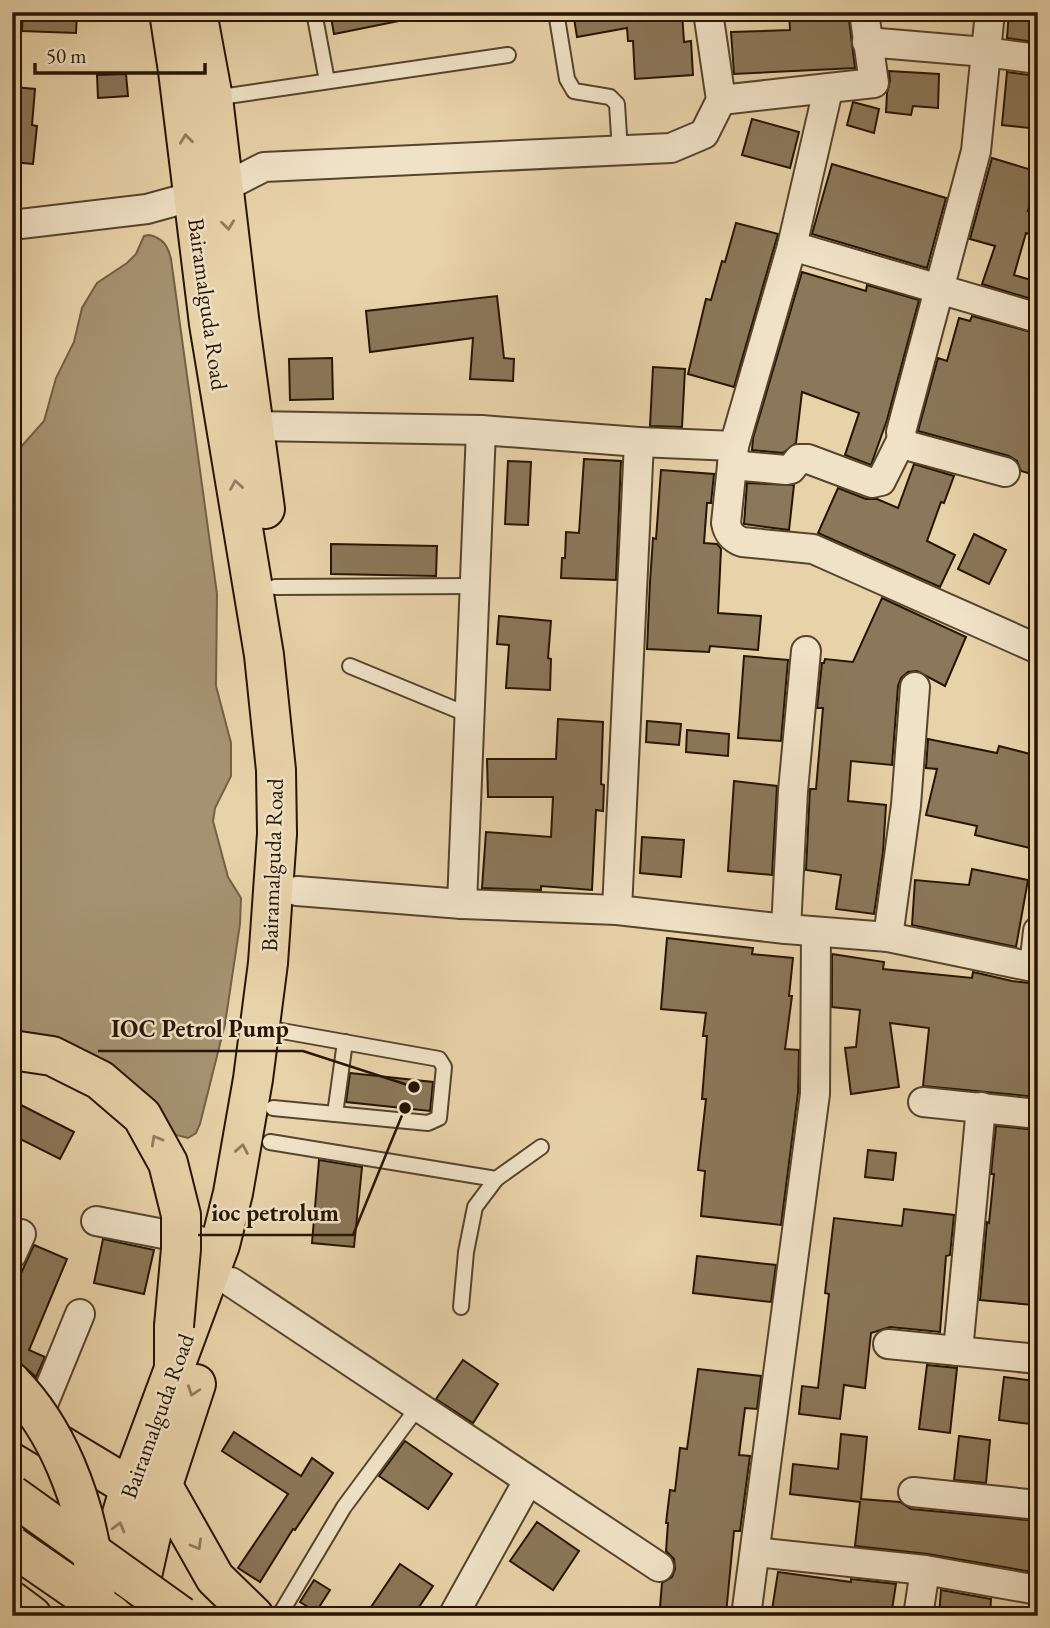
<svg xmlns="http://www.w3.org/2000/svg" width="1050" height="1628" viewBox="0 0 1050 1628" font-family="'EB Garamond',serif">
<rect width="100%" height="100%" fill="#e8d2a9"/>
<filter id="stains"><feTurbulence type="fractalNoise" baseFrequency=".00286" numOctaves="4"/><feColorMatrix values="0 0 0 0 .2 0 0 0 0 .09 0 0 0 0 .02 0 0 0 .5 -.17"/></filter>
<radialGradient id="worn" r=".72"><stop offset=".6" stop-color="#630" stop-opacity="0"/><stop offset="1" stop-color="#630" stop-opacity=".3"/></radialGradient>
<path fill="#a69271" stroke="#736045" stroke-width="2" d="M149,235c14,3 19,11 22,24l46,335 -1,92 15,57v33l-16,32 -2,13 15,56 13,21 -1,26 -15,100 -25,100 -4,9 -8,5 -19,-5 -157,-89v-587l32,-36 12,-43 18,-36 8,-34 15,-25 30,-20 9,-9 8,-18z"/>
<g fill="#8b7759" stroke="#261503" stroke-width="2">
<polygon points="23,12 77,12 76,33 22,31"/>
<polygon points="330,12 398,12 399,21 334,34"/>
<polygon points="573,12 682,12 684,42 691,41 693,75 635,79 633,41 628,41 627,28 577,37"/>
<polygon points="789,12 848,12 855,68 734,74 731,32 790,30"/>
<polygon points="1009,12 1036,12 1033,42 1007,38"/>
<polygon points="889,71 939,74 938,108 913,106 911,115 886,112 887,93 890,81"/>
<polygon points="1007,72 1030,75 1029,85 1038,86 1038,129 1002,125"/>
<polygon points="126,74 128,96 98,98 97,75"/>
<polygon points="14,87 35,89 32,125 37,126 33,164 12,162"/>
<polygon points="853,102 879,109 874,133 847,125"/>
<polygon points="752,119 799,132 790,168 742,155"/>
<polygon points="992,158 1038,172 1028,211 1038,214 1038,237 1026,233 1014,275 1038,282 1038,301 982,284 995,246 970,239"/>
<polygon points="832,164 946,198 927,268 812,234"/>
<polygon points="736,223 778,234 734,387 688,374 706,299 711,300 722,261 725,262"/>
<polygon points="802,272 866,291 867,285 919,300 887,420 871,465 845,455 859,413 802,392 796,443 783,453 752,450 753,438"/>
<polygon points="497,296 504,358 514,359 513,381 470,379 473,338 370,352 366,311"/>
<polygon points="972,316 1038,334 1038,476 1021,471 1017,461 1009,456 918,431 938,358 947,361 959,318 970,321"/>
<polygon points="332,358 333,399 290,400 289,359"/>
<polygon points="653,367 685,369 682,427 650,426"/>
<polygon points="584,459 621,461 616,580 561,578 562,558 565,558 566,532 579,533"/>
<polygon points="508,461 531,462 528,525 505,524"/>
<polygon points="914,464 954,476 944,503 941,502 927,541 955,555 940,587 818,533 838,488 866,499 877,499 898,508"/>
<polygon points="661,470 714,474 711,503 707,503 704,543 717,544 721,549 718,613 761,616 758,650 710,646 709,652 647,649 650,582 653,538 656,539"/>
<polygon points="747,483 794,485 789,530 744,524"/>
<polygon points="974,534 1006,550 989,584 958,569"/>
<polygon points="331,544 437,546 436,576 331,574"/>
<polygon points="882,598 966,637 945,686 917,671 908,672 901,678 898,686 892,765 851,761 848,801 886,805 883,852 874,914 836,909 841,875 806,870 810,789 816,789 823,708 817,708 822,663 824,663 825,659 853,662"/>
<polygon points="499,616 551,621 548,658 551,659 550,690 506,688 509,645 497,644"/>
<polygon points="744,656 788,660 781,741 738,738"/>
<polygon points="558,719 603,722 601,784 604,785 603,811 596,810 592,890 541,886 541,890 482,888 486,832 551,837 553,797 488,797 487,759 556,759"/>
<polygon points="647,721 681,724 679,745 646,742"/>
<polygon points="687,730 729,734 728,756 686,752"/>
<polygon points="928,739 997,753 999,746 1038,756 1038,789 1031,815 1038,817 1030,848 975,835 977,826 926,815 937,769 926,768"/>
<polygon points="734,781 777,786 772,875 728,871"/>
<polygon points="642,837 684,840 681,877 640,873"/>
<polygon points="972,869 1028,880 1016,947 912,925 915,880 969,885"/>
<polygon points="667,938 753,948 752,954 793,958 789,996 792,996 785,1049 799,1050 798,1093 781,1225 701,1216 705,1171 698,1170 706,1099 702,1099 707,1036 703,1036 706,1013 661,1009"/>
<polygon points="832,954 884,962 883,969 972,978 973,972 1012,981 1038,984 1038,1097 923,1086 929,1028 890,1023 899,1087 851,1094 845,1048 856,1047 860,1010 832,1007"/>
<polygon points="350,1073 433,1082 430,1111 346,1102"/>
<polygon points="19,1104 74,1132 60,1159 12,1135 12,1116"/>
<polygon points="996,1126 1038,1130 1038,1241 1033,1305 980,1300 987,1222 989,1223 994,1174 991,1174"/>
<polygon points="868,1150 896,1153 893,1180 865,1177"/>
<polygon points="319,1160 362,1167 354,1247 312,1243"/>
<polygon points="904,1209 954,1215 950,1255 946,1256 940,1332 890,1327 871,1333 865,1388 844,1385 840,1419 799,1414 802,1386 818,1388 829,1294 825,1293 834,1218 902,1226"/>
<polygon points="103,1239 154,1250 144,1294 94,1283"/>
<polygon points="34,1245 67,1259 29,1350 45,1357 36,1377 20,1363 12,1362 12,1293"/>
<polygon points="697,1256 776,1265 771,1302 693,1293"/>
<polygon points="463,1360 498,1384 473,1423 436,1399"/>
<polygon points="927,1365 957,1368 950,1433 919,1429"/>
<polygon points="698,1369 761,1376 757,1409 745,1408 739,1455 750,1456 740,1531 734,1531 726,1614 660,1607 662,1583 672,1577 675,1569 674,1559 666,1551 668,1523 666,1523 670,1490 675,1491 680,1448 687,1449"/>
<polygon points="1004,1377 1035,1381 1030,1424 999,1420"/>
<polygon points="234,1432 301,1476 312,1458 333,1473 295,1530 293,1529 260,1582 238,1568 288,1494 222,1451"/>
<polygon points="841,1434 867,1437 861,1499 900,1502 911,1509 1038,1521 1038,1573 928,1554 855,1546 860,1502 790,1494 793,1464 838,1469"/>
<polygon points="959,1436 990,1440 986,1483 954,1480"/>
<polygon points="405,1441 452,1474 428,1509 379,1476"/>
<polygon points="537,1522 579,1551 553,1590 510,1561"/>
<polygon points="400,1564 433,1586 413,1616 365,1616"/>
<polygon points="778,1572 851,1582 851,1579 896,1584 891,1616 809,1616 772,1610"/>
<polygon points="314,1580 330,1590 316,1612 300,1602"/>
<polygon points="941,1590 991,1599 990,1616 939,1616"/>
</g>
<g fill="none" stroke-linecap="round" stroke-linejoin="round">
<defs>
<g id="lane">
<polyline points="314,12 327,81"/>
<polyline points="556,12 567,79 574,91 610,97 617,104 620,151"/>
<polyline points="214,98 508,55"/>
<polyline points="275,587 475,586"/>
<polyline points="350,666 469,715"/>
<polyline points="273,1108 428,1123 439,1118 444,1067 439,1059 282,1031"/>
<polyline points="335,1114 345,1042"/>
<polyline points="270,1142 496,1179 541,1147"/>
<polyline points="461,1307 466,1252 475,1207 496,1179"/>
<polyline points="279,1616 344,1507 418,1407"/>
</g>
<g id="street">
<polyline points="990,12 976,151 901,432 902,439 909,446 1005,472"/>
<polyline points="867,42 985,52 1038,59"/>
<polyline points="721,100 874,83 864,12"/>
<polyline points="12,225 147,209 223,188 264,167 671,148 704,134 721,100 708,12"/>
<polyline points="792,246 1038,318"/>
<polyline points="255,426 481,430 639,442 734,446 792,246 828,90"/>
<path d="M734,446l-8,77c2,10 6,15 16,19l71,7 225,100"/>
<polyline points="732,465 786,470 791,469 799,459 808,459 872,483 881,481 902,439"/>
<polyline points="297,891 462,904 617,910 786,929 888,937 1038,968"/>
<polyline points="462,904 481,430"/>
<polyline points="617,910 639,442"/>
<polyline points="786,929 793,791 806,651"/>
<polyline points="888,937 906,805 915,687"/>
<polyline points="1034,967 1038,931"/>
<polyline points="923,1102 1038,1114"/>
<polyline points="96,1221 200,1241"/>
<polyline points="12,1254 21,1234"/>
<polyline points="231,1282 659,1567"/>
<polyline points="888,1344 1038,1359"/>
<polyline points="958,1351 981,1107"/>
<polyline points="33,1429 80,1314"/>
<polyline points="913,1492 1038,1505"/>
<polyline points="755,1552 925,1570 1038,1590"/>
<polyline points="453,1616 528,1481"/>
<polyline points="746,1616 815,1094 816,932"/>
<polyline points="918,1616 925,1570"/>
</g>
<g id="primary">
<polyline points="197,12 213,98 239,318 265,509"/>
<polyline points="12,1416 130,1487"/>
<polyline points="163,1486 215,1578 254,1616"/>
<polyline points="98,1594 130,1487 220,1245 233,1193 253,1079 268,963 277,834 276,770 264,655 209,324 178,71 169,12"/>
<polyline points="12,1601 32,1616"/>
<polyline points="133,1616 161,1491 196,1384"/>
</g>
<polyline id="highway" points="174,1326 174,1367"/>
</defs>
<use href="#lane" stroke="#56442c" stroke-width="18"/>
<use href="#street" stroke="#56442c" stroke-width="32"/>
<use href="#primary" stroke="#261503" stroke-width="42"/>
<use href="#highway" stroke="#261503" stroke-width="42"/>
<use href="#lane" stroke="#f0e2c7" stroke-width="14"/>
<use href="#street" stroke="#f0e2c7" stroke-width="28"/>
<use href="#primary" stroke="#e8d2a9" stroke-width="38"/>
<use href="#highway" stroke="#e8d2a9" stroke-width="38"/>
<defs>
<g id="highway-bridge">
<polyline points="12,1050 52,1056 100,1080 142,1116 168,1163 181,1215 181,1249 174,1326"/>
<path d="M12,1383c46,47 71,115 81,179 3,17 2,36 3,54"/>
<polyline points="12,1495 181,1616"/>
<polyline points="12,1546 112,1615"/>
</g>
</defs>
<use href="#highway-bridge" stroke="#261503" stroke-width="42" stroke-linecap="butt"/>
<use href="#highway-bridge" stroke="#e8d2a9" stroke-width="38"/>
</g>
<defs><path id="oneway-chevron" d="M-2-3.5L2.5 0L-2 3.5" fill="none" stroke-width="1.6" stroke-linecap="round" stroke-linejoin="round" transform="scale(1.75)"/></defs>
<g stroke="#917d5e">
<use href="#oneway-chevron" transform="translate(186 139) rotate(-97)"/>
<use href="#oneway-chevron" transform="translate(228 225) rotate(83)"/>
<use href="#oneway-chevron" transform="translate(236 485) rotate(-99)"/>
<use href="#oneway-chevron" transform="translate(156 1140) rotate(-119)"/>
<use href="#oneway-chevron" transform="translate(242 1149) rotate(-80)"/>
<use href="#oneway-chevron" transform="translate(193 1391) rotate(109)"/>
<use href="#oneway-chevron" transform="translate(119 1527) rotate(-75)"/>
<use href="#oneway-chevron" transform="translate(197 1545) rotate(60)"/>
</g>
<g text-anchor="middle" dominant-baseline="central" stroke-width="5" stroke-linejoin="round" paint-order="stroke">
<g font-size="23" fill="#261503" stroke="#f0e2c7">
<text transform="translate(208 304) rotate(82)">Bairamalguda Road</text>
<text transform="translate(272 865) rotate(-88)">Bairamalguda Road</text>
<text transform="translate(157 1416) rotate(-70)">Bairamalguda Road</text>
</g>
</g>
<path fill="none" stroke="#261503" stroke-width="2.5" d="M414 1087L303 1051H98M405 1108L353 1235H198"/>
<g fill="#261503" stroke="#f0e2c7" stroke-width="2.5">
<circle cx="414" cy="1087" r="7"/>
<circle cx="405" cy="1108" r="7"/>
</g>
<g font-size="24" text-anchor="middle" font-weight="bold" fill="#261503" stroke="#f0e2c7" stroke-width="5" stroke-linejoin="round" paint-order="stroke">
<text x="200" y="1037">IOC Petrol Pump</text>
<text x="275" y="1221">ioc petrolum</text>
</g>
<rect width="1050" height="1628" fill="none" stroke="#e8d2a9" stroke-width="42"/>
<rect x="14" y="14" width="1022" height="1600" fill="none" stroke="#261503" stroke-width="3.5"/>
<rect x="21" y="21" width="1008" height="1586" fill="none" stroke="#261503" stroke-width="2"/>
<path d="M35 63v10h170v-10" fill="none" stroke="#261503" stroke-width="3.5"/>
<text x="46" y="63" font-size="21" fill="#261503" stroke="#f0e2c7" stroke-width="5" paint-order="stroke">50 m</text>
<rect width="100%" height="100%" filter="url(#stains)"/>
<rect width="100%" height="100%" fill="url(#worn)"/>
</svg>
